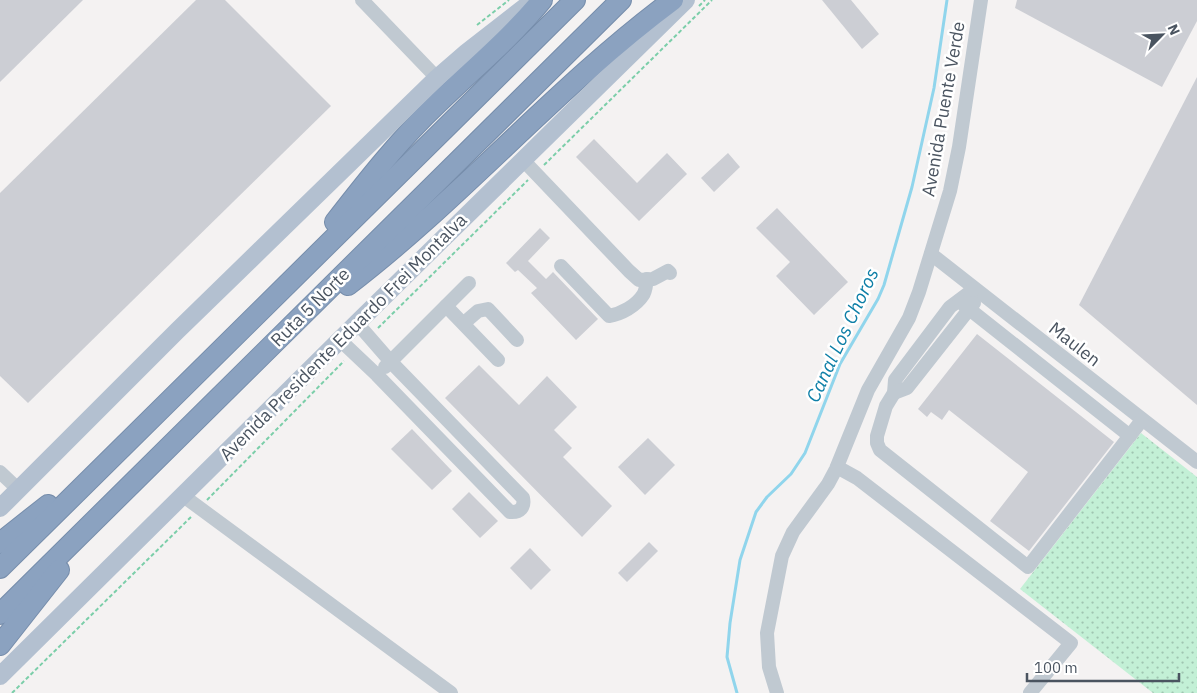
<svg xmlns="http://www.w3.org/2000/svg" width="1197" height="693" viewBox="0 0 1197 693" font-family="'IBM Plex Sans',sans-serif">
<defs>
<pattern id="grass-dots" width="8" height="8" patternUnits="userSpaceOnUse" patternTransform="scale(1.25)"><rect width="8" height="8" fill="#c3f0d6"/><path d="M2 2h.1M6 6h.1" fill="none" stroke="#a0c5b1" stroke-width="1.8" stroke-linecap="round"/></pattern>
</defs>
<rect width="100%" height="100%" fill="#f4f2f2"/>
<polygon fill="url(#grass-dots)" points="1141,433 1197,477 1197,693 1153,693 1020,589"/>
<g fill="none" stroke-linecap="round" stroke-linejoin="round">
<polyline stroke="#90d5ec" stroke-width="3" points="737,693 727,657 730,623 740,560 756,512 767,497 791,474 805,453 840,364 878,299 884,285 912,187 934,88 947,0"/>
</g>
<g fill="#ccced4">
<polygon points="0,0 83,0 0,82"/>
<polygon points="196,0 225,0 331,106 28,403 0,376 0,193"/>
<polygon points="822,0 851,0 879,34 862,49"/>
<polygon points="1017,0 1197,0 1197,21 1162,87 1015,8"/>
<polygon points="1197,77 1197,405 1079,305"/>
<polygon points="594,139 637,183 667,153 687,174 639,221 576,157"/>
<polygon points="728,153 740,167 714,192 701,178"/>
<polygon points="777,208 848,282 814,315 776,276 790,262 756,228"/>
<polygon points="540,228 550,238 528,261 546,279 553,272 598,319 576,340 531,293 537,288 518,270 515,272 506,263"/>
<polygon points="977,334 1114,442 1029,551 990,521 1028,472 949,410 942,420 931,412 927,417 918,409"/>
<polygon points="479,365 519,405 547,376 577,407 554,430 572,448 563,457 612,506 582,537 445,398"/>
<polygon points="412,429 452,471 432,490 391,449"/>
<polygon points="648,438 675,465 645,495 618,467"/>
<polygon points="469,492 498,521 480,538 452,509"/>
<polygon points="649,542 658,551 627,582 618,573"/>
<polygon points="530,548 551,570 531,590 510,568"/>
</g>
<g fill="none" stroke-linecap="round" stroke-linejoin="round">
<defs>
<g id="highway">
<path d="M335,222c32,-41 64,-82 102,-118 35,-34 74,-66 105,-104"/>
<path d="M348,285c115,-88 209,-199 325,-285"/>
<polyline points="0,543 48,505"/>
<polyline points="0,568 575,0"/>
<polyline points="0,614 621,0"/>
<polyline points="0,645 59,570"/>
</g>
</defs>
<use href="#highway" stroke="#768dab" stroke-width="22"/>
<g stroke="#7bcea9" stroke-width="2" stroke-dasharray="4 2.5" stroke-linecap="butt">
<polyline points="699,6 705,0"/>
<polyline points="477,25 509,0"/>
<polyline points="544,165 712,0"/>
<polyline points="378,328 528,180"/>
<polyline points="207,500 344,361"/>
<polyline points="12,693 192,516"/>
</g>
<g stroke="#c0c9d1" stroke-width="14">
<polyline points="362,0 437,78"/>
<polyline points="523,160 629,271 639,280 653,279 668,271 670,273"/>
<polyline points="931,254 1197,462"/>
<path d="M561,266l48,50c12,-2 27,-10 34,-21 3,-4 3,-11 4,-16"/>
<polyline points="974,289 950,307 895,380 894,393 886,406 877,436 877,443 880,450 1028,567 1142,420"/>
<polyline points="959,301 1130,436"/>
<polyline points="446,306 498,360"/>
<polyline points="464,323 478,311 488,309 517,340"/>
<path d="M340,340l37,35 133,137c10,1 15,-5 13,-14l-132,-136 -34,-39"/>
<polyline points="385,367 469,283"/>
<polyline points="894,393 907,388 974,303"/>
<polyline points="837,467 857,478 1071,643 1030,693"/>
<polyline points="0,472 19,490"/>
<polyline points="182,495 451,693"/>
<polyline points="777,693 769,667 767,633 782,556 793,532 828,484 836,469 868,390 909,318 919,292 950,191 959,147 981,0"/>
</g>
<g stroke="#b3c0d0" stroke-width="18">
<polyline points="0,508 177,331 437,78 467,52 534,0"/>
<polyline points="0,676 357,323 686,0"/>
</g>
<use href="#highway" stroke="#8ba2c0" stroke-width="20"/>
</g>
<g text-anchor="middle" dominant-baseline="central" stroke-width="5" stroke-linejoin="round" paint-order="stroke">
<g font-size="18" fill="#4a5460" stroke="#fff">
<text transform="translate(943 109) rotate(-80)">Avenida Puente Verde</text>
<text transform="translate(310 307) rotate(-45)">Ruta 5 Norte</text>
<text transform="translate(343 337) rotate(-45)">Avenida Presidente Eduardo Frei Montalva</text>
<text transform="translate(1075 344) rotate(38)">Maulen</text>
</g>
<g font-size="19" font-style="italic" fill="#0e7fa7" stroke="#fff">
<text transform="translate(842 335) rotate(-65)">Canal Los Choros</text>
</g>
</g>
<g transform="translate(1162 35) rotate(66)" stroke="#ffffff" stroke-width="4" paint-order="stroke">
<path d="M0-4L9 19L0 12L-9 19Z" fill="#4a5460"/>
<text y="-8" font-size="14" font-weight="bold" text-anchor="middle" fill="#4a5460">N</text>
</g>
<path d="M1027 673v8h152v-8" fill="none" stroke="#4a5460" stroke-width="2.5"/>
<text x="1034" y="673" font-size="15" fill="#4a5460" stroke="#ffffff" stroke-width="4" paint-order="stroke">100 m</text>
</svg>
